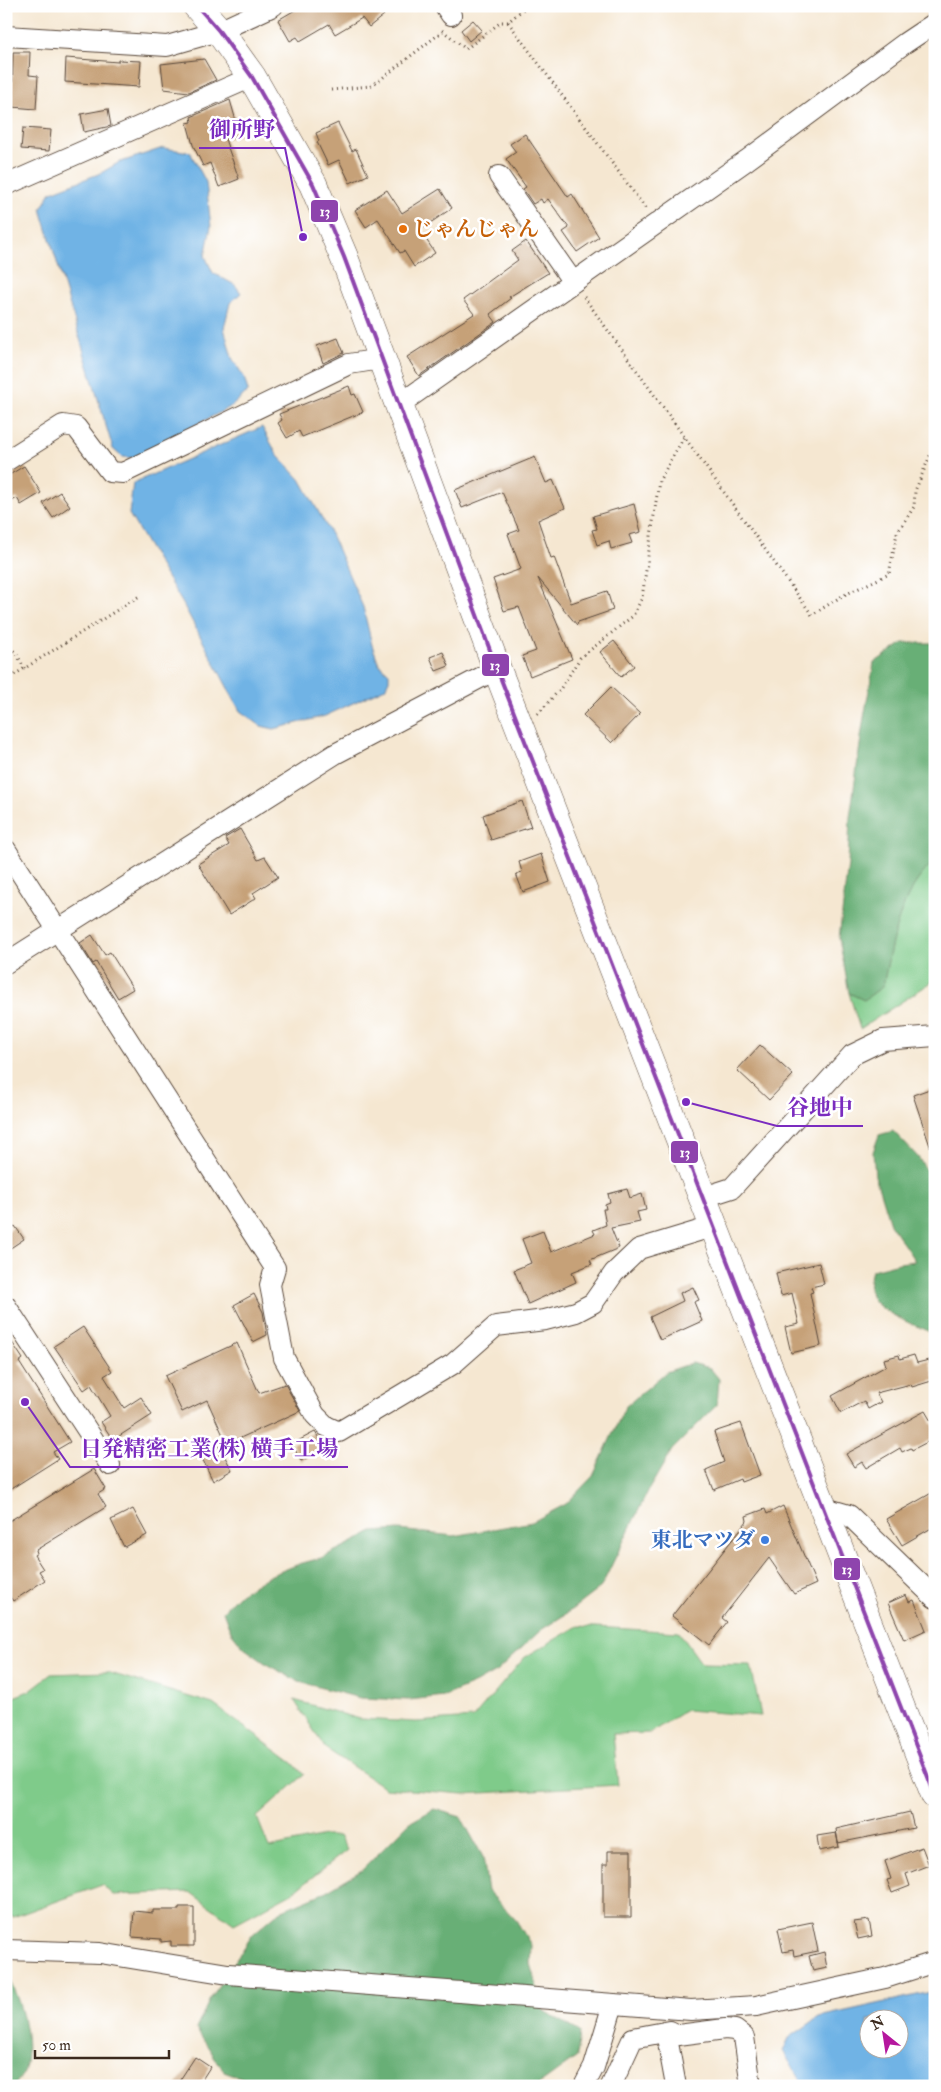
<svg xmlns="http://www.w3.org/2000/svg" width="941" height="2092" viewBox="0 0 941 2092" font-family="'IM FELL Double Pica','Noto Serif JP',serif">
<rect width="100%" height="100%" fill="#fff"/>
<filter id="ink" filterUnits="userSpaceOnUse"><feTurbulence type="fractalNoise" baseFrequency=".02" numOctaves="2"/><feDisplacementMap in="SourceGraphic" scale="10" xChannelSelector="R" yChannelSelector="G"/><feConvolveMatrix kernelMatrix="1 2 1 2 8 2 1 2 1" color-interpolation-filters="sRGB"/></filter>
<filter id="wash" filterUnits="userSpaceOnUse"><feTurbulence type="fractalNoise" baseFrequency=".0096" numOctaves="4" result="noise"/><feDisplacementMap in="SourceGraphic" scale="20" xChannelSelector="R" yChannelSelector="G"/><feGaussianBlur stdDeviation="1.12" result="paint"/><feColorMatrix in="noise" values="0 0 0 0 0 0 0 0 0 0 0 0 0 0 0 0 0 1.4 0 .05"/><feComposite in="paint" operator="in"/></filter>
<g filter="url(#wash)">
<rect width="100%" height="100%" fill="#f5e7d1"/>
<g fill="#7fcb8a" stroke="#5d7a54">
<path d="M935,861v119l-75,49 -11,-36 15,7 19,-14c9,-45 16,-94 52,-125z"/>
<polygon points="578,1626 679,1632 702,1664 751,1665 761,1716 686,1710 650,1733 613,1734 618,1785 464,1794 385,1788 325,1748 294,1700 360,1719 416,1722 473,1718 525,1657"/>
<polygon points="107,1672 213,1704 293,1763 304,1775 257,1817 269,1848 324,1836 339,1836 347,1850 292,1893 234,1924 190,1892 113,1895 102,1885 13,1917 6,1914 6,1700 29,1691 51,1674"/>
</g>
<g fill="#67af76" stroke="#516c4a">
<path d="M903,643h32v218c-36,31 -43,80 -52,125l-19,14 -15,-7 -10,-55 9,-74 2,-47 13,-94 11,-60z"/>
<path d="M893,1131l25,26 17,26v151c-17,-7 -47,-19 -59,-31 -9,-8 -7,-23 -4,-33l27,-7 16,-2 -25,-37 -15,-48 -2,-24 6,-17z"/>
<polygon points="692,1363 710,1368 719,1379 717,1405 672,1450 649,1489 601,1587 566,1614 541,1630 497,1671 476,1683 445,1696 409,1700 360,1698 299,1682 268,1665 244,1648 231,1632 223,1611 237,1596 269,1576 299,1564 321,1558 373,1532 399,1530 454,1536 532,1522 566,1504 593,1476 625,1407 666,1372"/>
<polygon points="434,1809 461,1817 483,1857 488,1891 516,1920 531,1945 530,1964 544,2011 580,2032 577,2057 537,2086 264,2086 224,2071 196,2029 209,2001 253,1934 280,1911 321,1894 362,1870 409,1823"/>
<path d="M6,1974c16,28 25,64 19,96 -1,5 -8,11 -11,16h-8z"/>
</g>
<g fill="#6fb3e5" stroke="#556e82" fill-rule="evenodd">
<polygon points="163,148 190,152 206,182 211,227 205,256 213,273 235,285 241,293 230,303 224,328 232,358 244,377 248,391 232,406 134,458 122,457 113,449 41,209 51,192 101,173 118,163"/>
<polygon points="262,427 278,456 300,479 331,534 363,607 372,645 379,664 389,673 389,680 385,688 325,716 274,729 261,726 240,711 183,604 129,514 133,483"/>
<path d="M935,1991v95h-131l-21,-35 6,-13 30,-21zM868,2020h30v30h-30z"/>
</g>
<g id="blocks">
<g fill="#c6a178">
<polygon points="302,6 382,6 379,8 384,15 369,27 362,18 335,34 329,24 300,41 297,37 290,41 278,20"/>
<polygon points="473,20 482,30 469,41 461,30"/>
<polygon points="13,52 30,52 29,75 38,76 36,109 12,107"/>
<polygon points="66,58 118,62 118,60 141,61 139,87 65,82"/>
<polygon points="204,59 216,80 189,92 164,89 161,64"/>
<polygon points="230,100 240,135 225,139 239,179 219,187 210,163 203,166 193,145 187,123 192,122 191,117"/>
<polygon points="108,109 111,126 84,132 81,114"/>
<polygon points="338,123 352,151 356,149 368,175 350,183 339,160 328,165 317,142 319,141 316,133"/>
<polygon points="23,128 51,130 49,151 21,149"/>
<polygon points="525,134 568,197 572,194 599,237 577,252 563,232 569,228 548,199 543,203 541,199 533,204 523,189 526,187 506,159 516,152 510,144"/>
<polygon points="440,189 452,208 420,230 435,253 414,267 404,251 400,253 378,219 366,227 355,210 387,190 402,213"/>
<polygon points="526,241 548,273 509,297 511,298 490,314 496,322 419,376 407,357 474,314 463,300 518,260 512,251"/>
<polygon points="338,338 344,353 323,363 317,346"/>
<polygon points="349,386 352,395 355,394 363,412 302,437 299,431 287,438 278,423 282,420 279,414"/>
<polygon points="535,457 546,483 553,480 565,508 538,520 551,558 554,557 571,603 607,591 613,610 578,622 577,625 538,578 572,659 530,676 522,656 536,651 519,607 504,611 493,579 521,569 508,534 519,530 502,492 462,508 455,490"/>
<polygon points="24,466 41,493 21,505 17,498 6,505 6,477"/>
<polygon points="60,492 70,506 53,518 43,503"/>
<polygon points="634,504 641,532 629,535 632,543 611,549 609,541 597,545 592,530 597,529 593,516"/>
<polygon points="614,641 634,666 621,677 600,652"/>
<polygon points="443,652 449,666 436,671 430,657"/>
<polygon points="611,687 640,714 612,743 583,715"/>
<polygon points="522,801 531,827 491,840 483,815"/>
<polygon points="240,829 258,860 265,857 278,877 253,893 256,898 229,915 198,864 229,845 225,838"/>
<polygon points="541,854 550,882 523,892 516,874 522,872 519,862"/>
<polygon points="92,935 105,955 110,952 133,989 118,998 96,962 93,964 80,943"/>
<polygon points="760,1045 793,1075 769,1100 737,1070"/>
<polygon points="935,1087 935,1151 932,1152 913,1095"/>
<polygon points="627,1189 630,1198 642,1194 646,1210 637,1212 640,1222 611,1228 619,1248 590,1260 592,1264 572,1272 576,1282 528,1304 514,1270 531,1263 522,1239 543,1231 551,1252 595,1234 593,1230 606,1225 603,1209 606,1209 605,1204 610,1202 608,1194"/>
<polygon points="15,1226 24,1239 6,1251 6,1232"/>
<polygon points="819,1263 824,1284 811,1287 813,1292 810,1293 821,1346 791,1353 785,1327 799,1324 792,1293 781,1296 776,1273"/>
<polygon points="693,1287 699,1300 694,1302 702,1321 660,1340 650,1317 683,1301 680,1293"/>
<polygon points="254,1294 263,1312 267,1335 253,1342 234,1305"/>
<polygon points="83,1327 112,1371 104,1376 124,1408 141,1397 152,1415 113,1440 101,1422 110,1416 91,1385 84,1390 54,1346"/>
<polygon points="6,1333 23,1359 19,1362 70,1442 53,1452 58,1459 6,1492"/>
<polygon points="237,1343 259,1393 285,1384 300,1411 227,1444 207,1400 182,1412 165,1376"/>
<polygon points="899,1355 900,1359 914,1355 917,1363 929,1360 935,1380 912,1387 911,1384 876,1393 881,1402 868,1409 864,1401 841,1413 832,1396 886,1366 884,1359"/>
<polygon points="925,1411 935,1428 935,1438 912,1450 911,1448 902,1452 900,1448 866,1468 862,1462 854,1467 846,1454"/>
<polygon points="741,1423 760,1475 741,1482 740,1479 714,1490 706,1470 724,1462 714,1432"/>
<polygon points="315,1432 325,1448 301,1461 292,1444"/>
<polygon points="219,1446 232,1470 213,1481 201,1456"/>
<polygon points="94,1469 106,1489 98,1494 106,1507 36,1550 37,1553 34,1555 43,1569 39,1571 45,1580 13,1601 6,1591 6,1523"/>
<polygon points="935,1491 935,1526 902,1545 886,1519"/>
<polygon points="783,1506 816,1584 794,1594 769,1558 722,1618 727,1622 709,1645 672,1616 747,1521 746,1516 765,1509 767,1514"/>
<polygon points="133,1509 147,1535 124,1547 111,1520"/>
<polygon points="906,1595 909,1602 914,1600 926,1630 904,1640 888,1603"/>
<polygon points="910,1812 914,1828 838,1843 836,1829"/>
<polygon points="836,1833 839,1847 819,1851 817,1836"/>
<polygon points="922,1847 929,1865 906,1874 910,1886 892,1893 887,1880 891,1879 885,1861"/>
<polygon points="608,1851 631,1851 631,1917 603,1917 603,1864 608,1864"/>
<polygon points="179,1907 194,1907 194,1946 171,1946 171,1941 161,1942 161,1939 132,1937 134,1911 153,1913 153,1910 179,1910"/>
<polygon points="869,1920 872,1936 858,1939 854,1922"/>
<polygon points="812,1922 818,1951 794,1956 793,1950 783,1952 778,1929"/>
<polygon points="824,1952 827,1968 813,1971 809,1956"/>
<polygon points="195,2057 210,2067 198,2086 176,2086"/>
</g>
</g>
</g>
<g filter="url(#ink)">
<use href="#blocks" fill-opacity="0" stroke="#574639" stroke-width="1"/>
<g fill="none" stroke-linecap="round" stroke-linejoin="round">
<defs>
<g id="minor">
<polyline points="445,6 451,15"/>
<polyline points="6,36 167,46 219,31 273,6"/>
<polyline points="499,176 573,282"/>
<polyline points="6,185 252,77"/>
<polyline points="400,404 747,160 905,43 935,23"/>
<polyline points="6,461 63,425 76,427 110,472 123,473 349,364 381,359"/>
<polyline points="6,850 275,1268 270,1285 284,1358 315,1415 326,1426 339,1432 453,1364 496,1326 545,1320 576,1312 593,1303 614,1273 639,1249 715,1226"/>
<polyline points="6,963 335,754 497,669"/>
<polyline points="704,1197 732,1188 852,1055 883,1040 935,1036"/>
<polyline points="6,1306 110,1465"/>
<polyline points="825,1508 849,1515 935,1598"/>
<polyline points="6,1950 100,1953 228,1974 691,2010 756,2006 885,1978 935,1962"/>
<polyline points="666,2032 676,2086"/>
<polyline points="584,2086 594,2067 613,2004"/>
<polyline points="611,2086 633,2038 670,2031 678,2035 725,2029 735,2030 744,2037 751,2086"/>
</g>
<polyline id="highway" points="197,6 219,31 252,77 313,184 344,257 497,669 935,1795"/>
</defs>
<use href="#minor" stroke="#574639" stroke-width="22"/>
<use href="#highway" stroke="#574639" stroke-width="29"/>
<g stroke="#574639" stroke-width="3" stroke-dasharray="1 4" stroke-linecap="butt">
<polyline points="527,6 508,22 646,209"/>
<polyline points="331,90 370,86 381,79 443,31 466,49 501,22 508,22"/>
<polyline points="584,297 812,615 842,596 889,574 897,533 914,507 915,491 935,444"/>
<polyline points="6,644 17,654 25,670"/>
<polyline points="6,680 141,595"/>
<polyline points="538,714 561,688 580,658 633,616 642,598 659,481 684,437"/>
</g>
<use href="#minor" stroke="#fff" stroke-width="20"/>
<use href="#highway" stroke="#fff" stroke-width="28"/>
<defs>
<polyline id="bus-1" points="197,6 219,31 252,77 313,184 344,257 497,669 935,1795"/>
</defs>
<use href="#bus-1" stroke="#fff" stroke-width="8"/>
<use href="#bus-1" stroke="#8e44ad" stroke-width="4"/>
</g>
</g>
<circle fill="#e8710a" stroke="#fff" stroke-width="2" cx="403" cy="229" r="5"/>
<circle fill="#3f7fe0" stroke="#fff" stroke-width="2" cx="765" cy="1540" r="5"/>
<g text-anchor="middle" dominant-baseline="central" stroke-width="5" stroke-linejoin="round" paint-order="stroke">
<g font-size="21" font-weight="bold" fill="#c56008" stroke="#fff" text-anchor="start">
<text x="413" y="229">じゃんじゃん</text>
</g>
<g font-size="21" font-weight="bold" fill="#366cbe" stroke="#fff" text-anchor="end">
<text x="755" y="1540">東北マツダ</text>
</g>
</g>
<path fill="none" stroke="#7b2cbf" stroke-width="2" d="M303 237L285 148H199M686 1102L777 1126H863M25 1402L70 1467H348"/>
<g fill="#7b2cbf" stroke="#fff" stroke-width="2">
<circle cx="303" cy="237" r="5"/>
<circle cx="686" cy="1102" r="5"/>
<circle cx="25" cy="1402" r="5"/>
</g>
<g font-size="22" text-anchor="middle" font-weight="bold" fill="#7b2cbf" stroke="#fff" stroke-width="5" stroke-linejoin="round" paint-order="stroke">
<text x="242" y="137">御所野</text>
<text x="820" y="1115">谷地中</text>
<text x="209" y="1456">日発精密工業(株) 横手工場</text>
</g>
<g stroke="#fff" stroke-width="2">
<rect x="310" y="199" width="29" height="24" rx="5" fill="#8e44ad"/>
<rect x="481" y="653" width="29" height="24" rx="5" fill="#8e44ad"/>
<rect x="670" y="1140" width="29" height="24" rx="5" fill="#8e44ad"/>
<rect x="833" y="1557" width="28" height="24" rx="5" fill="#8e44ad"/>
</g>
<g font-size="14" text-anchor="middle" font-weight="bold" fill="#fff">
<text x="325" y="216">13</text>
<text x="495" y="670">13</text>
<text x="685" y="1157">13</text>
<text x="847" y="1574">13</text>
</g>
<rect width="941" height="2092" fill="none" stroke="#fff" stroke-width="25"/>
<g transform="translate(884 2034) rotate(330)"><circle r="24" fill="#ffffff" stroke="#b1aaa5"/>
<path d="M0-4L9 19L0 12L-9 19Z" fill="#b5179e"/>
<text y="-8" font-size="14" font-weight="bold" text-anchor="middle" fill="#3b2a1e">N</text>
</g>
<path d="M35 2050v8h134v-8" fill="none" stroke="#3b2a1e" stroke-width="2.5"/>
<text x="42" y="2050" font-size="15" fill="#3b2a1e" stroke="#ffffff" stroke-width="4" paint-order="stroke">50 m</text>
</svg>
